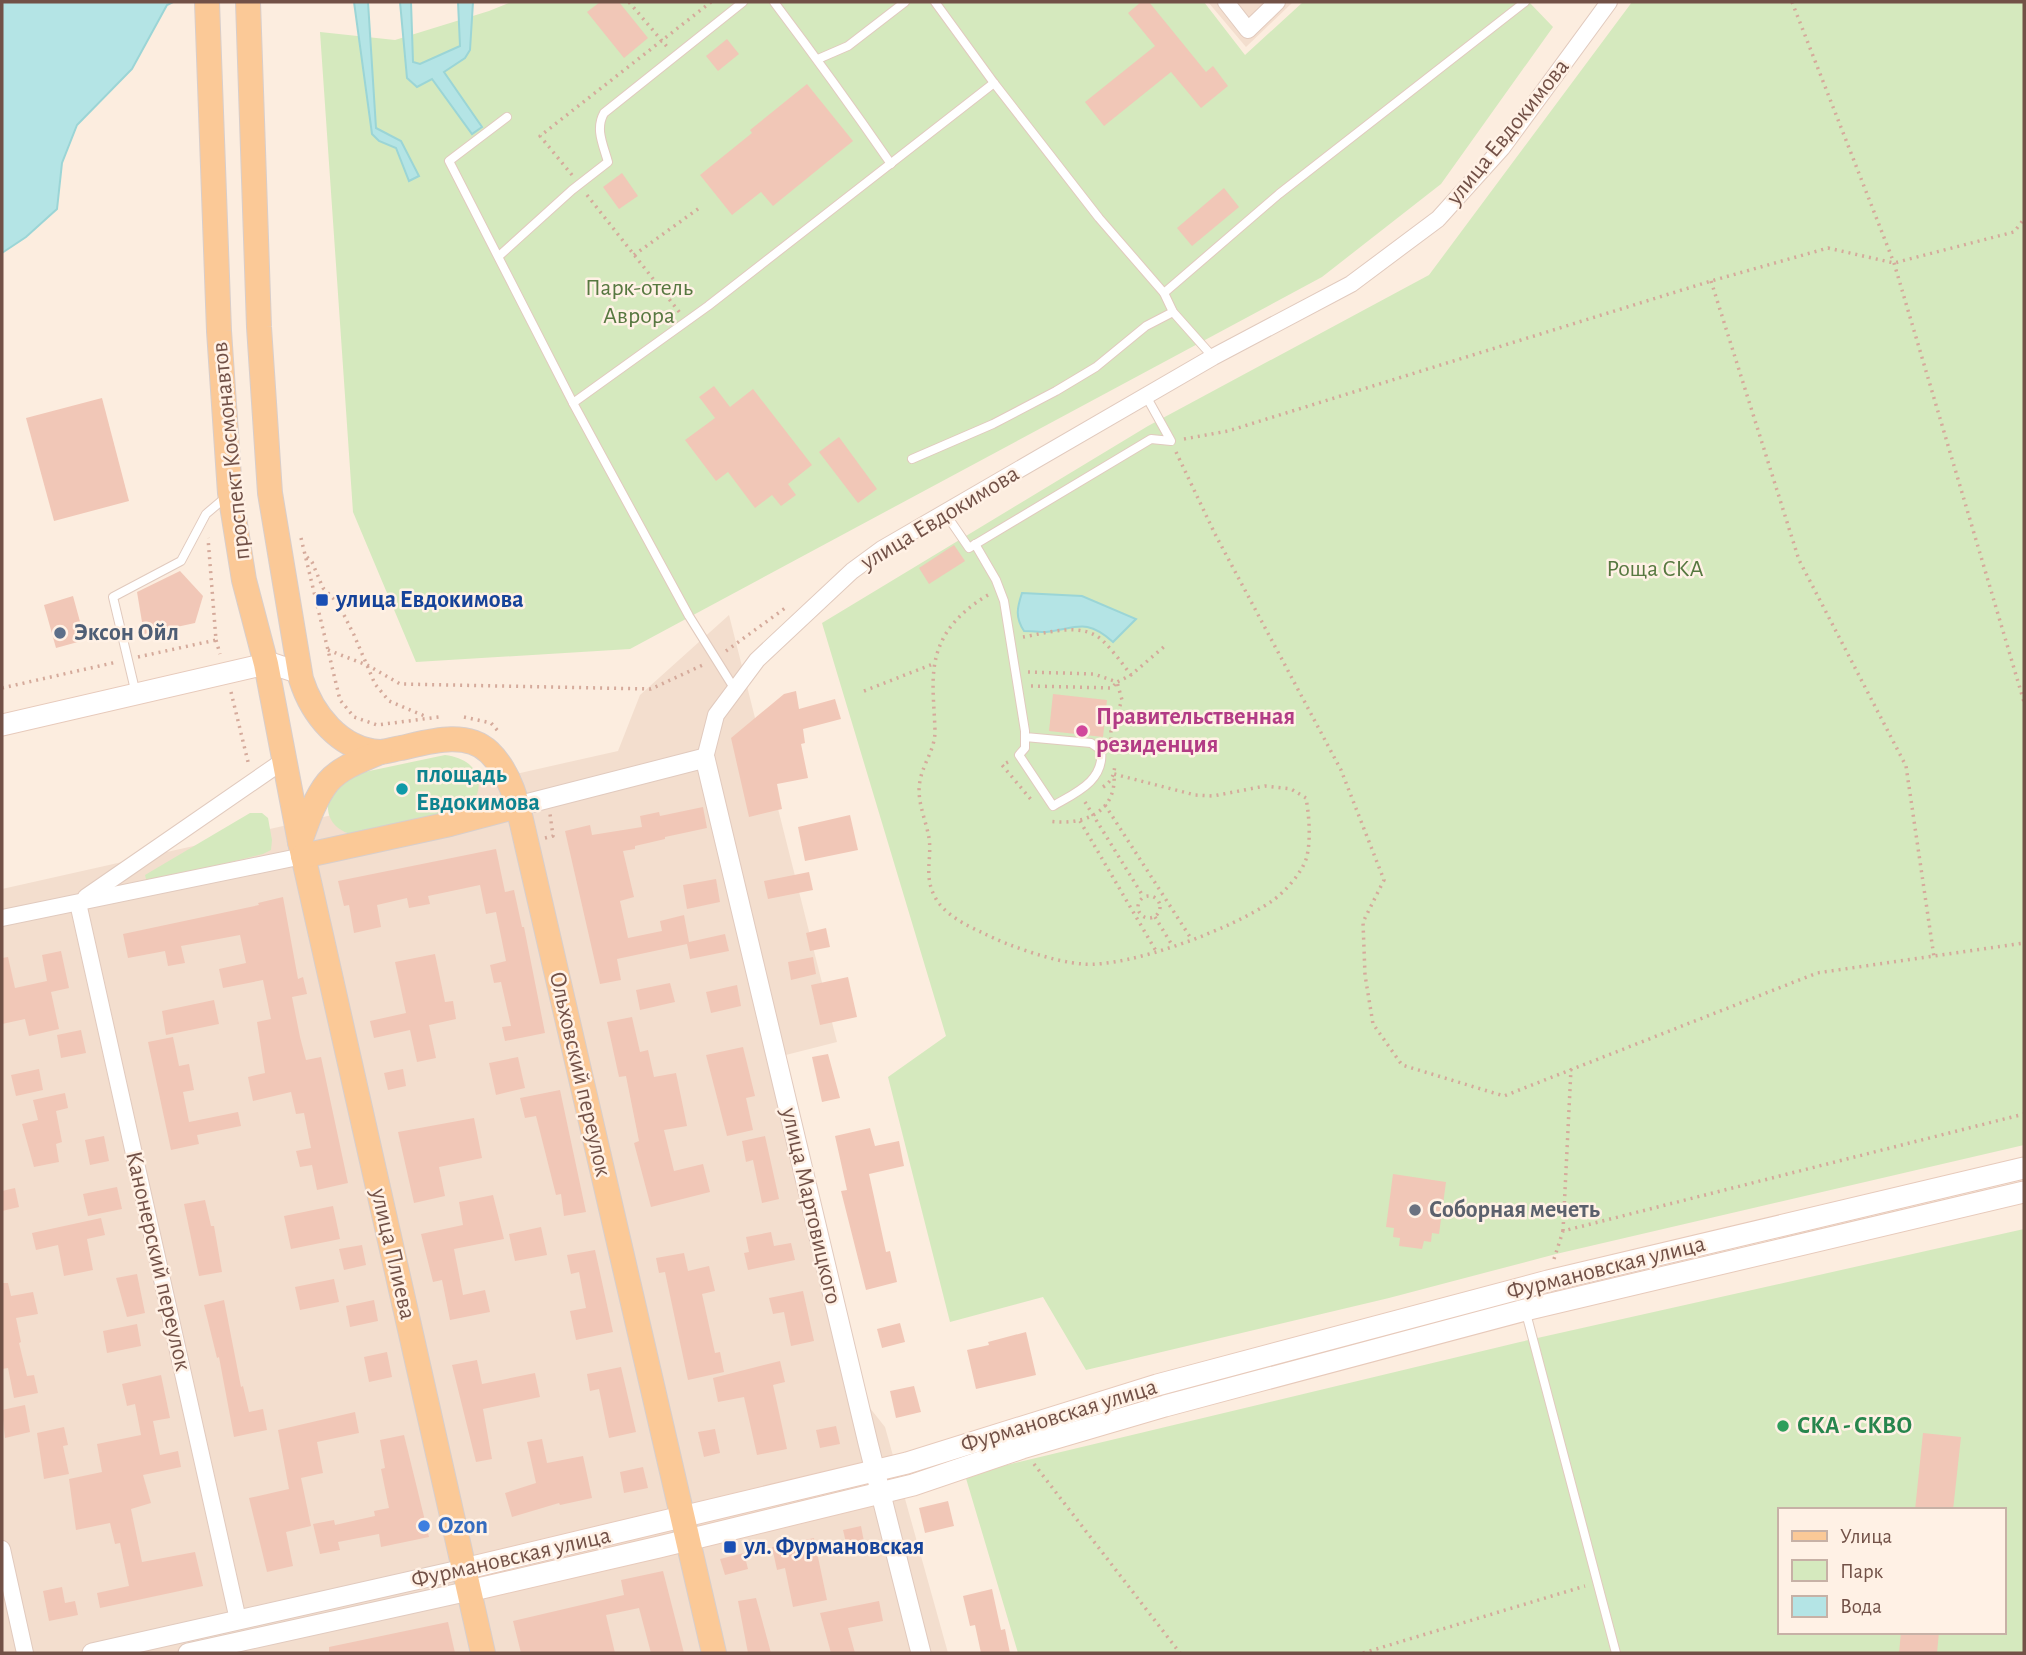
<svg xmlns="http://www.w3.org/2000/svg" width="2026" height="1655" viewBox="0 0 2026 1655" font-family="'Alegreya Sans',sans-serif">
<rect width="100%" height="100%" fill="#fceddf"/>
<g fill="#f3dece">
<polygon points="1208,2 1293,2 1246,47"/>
<polygon points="729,615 837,1042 774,1058 858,1393 885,1427 948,1653 2,1653 2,889 618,751 640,695"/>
</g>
<g fill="#d5e9be" fill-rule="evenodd">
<polygon points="511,2 1204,2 1245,55 1303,2 1529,2 1553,27 1441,184 1322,277 630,649 416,662 353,512 320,32 395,40 489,11"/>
<polygon points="1632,2 2024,2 2024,1145 1556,1254 1389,1298 1086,1370 1043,1297 950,1322 888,1077 946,1036 822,623 1148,426 1429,275"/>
<path d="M445,755c32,4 44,28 24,54l-112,27c-23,-5 -34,-19 -27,-42l25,-20z"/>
<polygon points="250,813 262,813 268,818 272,840 271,850 263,854 147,883 145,875"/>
<path d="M2024,1229v424h-1006l-53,-178 555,-133zM1779,1510h224v122h-224z"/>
</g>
<g fill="#b4e4e5" stroke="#9bd5d6" stroke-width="2">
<polygon points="2,2 173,2 167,5 132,69 77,125 62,163 57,209 26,237 2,253"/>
<polygon points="354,2 368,2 376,128 401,141 419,176 409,181 396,148 379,141 372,134"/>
<polygon points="400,2 411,2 413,62 420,64 460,46 458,2 473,2 470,50 465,58 444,72 482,127 472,134 432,79 417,87 407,78"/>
<path d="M1022,593l60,3 54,23 -23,23c-28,-25 -37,-13 -67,-10 -7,0 -15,-1 -22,-1 -9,-14 -7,-23 -2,-38z"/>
</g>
<g fill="#f1c7b7">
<polygon points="600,2 619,2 648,38 624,58 587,12"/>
<polygon points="1141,2 1149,2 1206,72 1213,66 1228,86 1201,108 1171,72 1104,126 1085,102 1155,46 1128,13"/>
<polygon points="727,39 739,54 718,71 706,56"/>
<polygon points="807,84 853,141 773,206 761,192 732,215 700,175 752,133 750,130"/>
<polygon points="622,173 638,196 619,209 603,187"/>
<polygon points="1224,188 1239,207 1192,246 1177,228"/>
<polygon points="714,386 730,407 753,389 812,465 788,484 796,495 781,506 772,495 755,508 728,472 716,481 685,440 715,418 699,397"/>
<polygon points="102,398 129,501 54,521 26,418"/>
<polygon points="839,437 877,489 858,503 819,452"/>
<polygon points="954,545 965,561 929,584 919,568"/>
<polygon points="180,571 203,596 195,623 144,634 137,592"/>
<polygon points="73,596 85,640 56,648 44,605"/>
<polygon points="796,691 799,709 835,699 841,719 803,729 805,743 801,744 808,778 777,784 782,809 749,817 731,738 784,694"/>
<polygon points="1053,694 1107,700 1103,737 1049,731"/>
<polygon points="703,807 707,828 665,837 665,839 635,846 635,849 623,851 634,897 620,901 628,938 662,931 660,921 684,915 689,942 725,934 729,951 690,959 687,944 617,959 621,980 600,984 565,831 590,825 592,835 642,827 640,816 659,812 660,816"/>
<polygon points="850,815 858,850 805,861 798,827"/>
<polygon points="496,849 505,892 514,890 522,927 524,927 545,1033 505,1041 502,1027 511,1026 501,982 494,983 490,965 506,961 496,912 486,914 480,885 428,896 430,904 409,908 407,898 377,905 381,927 354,933 349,905 344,906 338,881"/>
<polygon points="809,872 813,890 768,899 764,881"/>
<polygon points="716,879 720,902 687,909 683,885"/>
<polygon points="283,897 298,979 303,977 307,994 292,997 300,1037 306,1060 321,1057 348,1183 317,1190 312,1165 300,1167 296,1151 311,1148 304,1113 296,1114 291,1092 253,1101 248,1077 265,1073 257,1022 271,1019 263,980 223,988 219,969 246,963 240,935 181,946 185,963 168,966 165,951 128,958 123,934 259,905 258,903"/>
<polygon points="826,928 830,947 810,951 806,933"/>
<polygon points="61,951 69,988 51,992 59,1029 29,1036 25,1019 2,1024 2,958 8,957 15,988 47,981 42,955"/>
<polygon points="435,954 445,1002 453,1001 456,1019 429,1025 436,1058 417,1062 410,1030 374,1038 370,1021 406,1013 395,962"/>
<polygon points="813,957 816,974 791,980 788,962"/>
<polygon points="848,977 857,1017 820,1025 811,985"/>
<polygon points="670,983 675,1002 640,1010 636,990"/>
<polygon points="737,985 741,1006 711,1013 706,992"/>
<polygon points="214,1000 219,1024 166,1035 162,1011"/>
<polygon points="632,1017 640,1052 648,1050 654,1077 676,1073 687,1126 664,1130 674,1171 703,1164 710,1192 651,1207 634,1143 639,1141 626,1076 619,1077 607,1022"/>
<polygon points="81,1030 86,1053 61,1058 57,1035"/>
<polygon points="173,1037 179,1066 189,1064 194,1090 183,1092 189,1122 238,1112 241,1126 197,1135 199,1144 171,1150 148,1042"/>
<polygon points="743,1047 755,1096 746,1098 753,1130 727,1136 706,1055"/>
<polygon points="828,1054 840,1098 822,1102 812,1057"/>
<polygon points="518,1057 525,1088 496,1095 489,1063"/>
<polygon points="39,1069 43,1090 16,1096 11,1075"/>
<polygon points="403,1069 406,1086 388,1090 384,1073"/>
<polygon points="560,1090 586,1212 564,1216 561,1194 556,1195 536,1116 525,1118 520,1098"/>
<polygon points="65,1093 68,1108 56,1111 62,1142 56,1144 59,1162 34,1167 22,1124 38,1120 33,1100"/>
<polygon points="474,1118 482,1158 439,1167 445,1196 414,1203 398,1132"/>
<polygon points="870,1128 875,1146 899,1141 904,1166 869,1174 886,1252 890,1251 897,1282 866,1290 841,1191 847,1190 835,1136"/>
<polygon points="104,1136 109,1161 90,1165 85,1140"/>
<polygon points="765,1136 779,1199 762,1203 753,1160 746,1162 742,1141"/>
<polygon points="1393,1174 1446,1182 1439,1234 1432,1233 1431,1242 1424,1241 1422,1249 1399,1246 1400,1238 1393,1237 1394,1228 1386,1227"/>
<polygon points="117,1187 122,1209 88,1216 83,1194"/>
<polygon points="15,1188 19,1207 2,1211 2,1191"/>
<polygon points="493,1195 504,1239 454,1249 463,1295 485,1290 490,1312 450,1320 442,1280 433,1282 421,1234 463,1225 459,1202"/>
<polygon points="205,1200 211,1226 214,1226 222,1272 199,1276 184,1204"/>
<polygon points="333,1206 340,1239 291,1249 284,1216"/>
<polygon points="101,1218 105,1235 87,1239 93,1270 64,1276 58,1245 36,1250 32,1233"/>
<polygon points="541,1227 547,1255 515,1261 509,1234"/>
<polygon points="771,1232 774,1246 791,1243 795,1260 748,1270 744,1253 749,1252 746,1237"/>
<polygon points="362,1245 366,1265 344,1270 339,1249"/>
<polygon points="595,1250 613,1332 576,1340 570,1311 586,1308 579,1272 571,1274 567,1255"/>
<polygon points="684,1253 688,1271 709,1266 715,1291 702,1294 715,1353 720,1352 724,1372 688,1380 665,1272 659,1273 656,1258"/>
<polygon points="137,1274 145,1313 127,1317 116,1278"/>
<polygon points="334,1279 339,1302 300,1310 295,1287"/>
<polygon points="2,1283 8,1283 11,1296 33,1292 38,1314 16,1318 21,1342 19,1343 27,1376 34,1375 38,1393 14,1398 8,1368 2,1369"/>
<polygon points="803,1291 814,1341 791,1346 784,1312 773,1314 769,1298"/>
<polygon points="224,1300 241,1387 243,1386 249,1412 263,1409 267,1430 234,1437 219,1357 217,1358 204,1305"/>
<polygon points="374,1300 378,1321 350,1327 346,1306"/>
<polygon points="900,1323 905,1342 882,1348 877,1329"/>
<polygon points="137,1324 141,1346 107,1353 103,1331"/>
<polygon points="1026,1332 1036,1375 976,1389 967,1350 989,1345 988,1342"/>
<polygon points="387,1352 392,1377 369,1382 364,1357"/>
<polygon points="477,1360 482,1384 535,1373 540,1397 483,1409 492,1459 476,1462 452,1365"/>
<polygon points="780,1361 785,1382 773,1385 787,1449 757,1455 744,1397 718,1402 713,1378"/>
<polygon points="621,1367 636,1432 609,1438 599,1389 590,1391 587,1374"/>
<polygon points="161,1375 170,1418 153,1421 160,1455 178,1451 181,1467 143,1475 151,1503 131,1509 142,1562 195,1552 203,1586 100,1608 97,1593 129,1586 120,1543 115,1544 110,1523 76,1530 69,1479 102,1472 97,1444 141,1435 135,1404 127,1406 122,1384"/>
<polygon points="914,1386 921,1412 896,1418 890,1391"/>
<polygon points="25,1405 30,1432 5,1438 2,1410"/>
<polygon points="355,1412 359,1433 317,1442 323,1473 301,1478 311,1526 286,1532 293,1566 267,1572 249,1498 289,1489 278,1430"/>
<polygon points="836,1426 840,1444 820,1448 816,1430"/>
<polygon points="64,1427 68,1445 63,1446 69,1474 44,1479 37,1433"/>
<polygon points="715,1429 720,1453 704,1457 698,1432"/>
<polygon points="1923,1433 1961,1437 1953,1510 1915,1510"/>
<polygon points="404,1435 429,1537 381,1547 379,1534 338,1542 340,1550 320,1554 313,1524 334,1520 335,1525 375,1516 374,1511 389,1508 381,1469 385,1468 380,1440"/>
<polygon points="542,1439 547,1463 583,1456 592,1498 560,1505 559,1503 512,1517 505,1493 536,1483 527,1442"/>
<polygon points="643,1467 648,1488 624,1493 620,1472"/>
<polygon points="948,1501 954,1526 925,1533 919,1508"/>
<polygon points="861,1526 865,1547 848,1551 843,1530"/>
<polygon points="814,1538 827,1600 793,1607 785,1568 777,1570 772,1547"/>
<polygon points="744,1553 748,1569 725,1575 720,1559"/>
<polygon points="663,1571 684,1653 651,1653 639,1608 606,1615 615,1653 521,1653 513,1621 624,1595 621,1580"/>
<polygon points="62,1587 65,1603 75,1601 78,1615 49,1621 43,1591"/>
<polygon points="992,1589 1001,1630 1005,1629 1010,1653 981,1653 975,1625 970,1626 963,1596"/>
<polygon points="756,1598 771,1653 748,1653 738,1601"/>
<polygon points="879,1601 883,1621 848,1628 855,1653 831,1653 820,1613"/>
<polygon points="448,1622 455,1653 329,1653 329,1647"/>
<polygon points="1901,1632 1939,1632 1937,1653 1899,1653"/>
</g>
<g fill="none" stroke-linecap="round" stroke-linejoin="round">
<defs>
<g id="service">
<path d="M774,2c40,53 79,107 117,162"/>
<polyline points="935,2 994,83 1099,218 1164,293 1173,312 1213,357"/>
<polyline points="818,59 848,46 905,2"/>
<polyline points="507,117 449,161 573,403 689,616 734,688"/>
<path d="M499,256l73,-66 36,-28c-5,-18 -13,-33 -4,-49l139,-111"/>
<polyline points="1164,293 1279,194 1525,2"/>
<polyline points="573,403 708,306 994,83"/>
<polyline points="912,459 993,424 1056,391 1096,367 1146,326 1173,312"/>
<polyline points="945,513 969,548 1151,439 1171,441 1146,396"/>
<path d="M975,544l21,36 8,21 21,130v17l-6,7 34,51c22,-13 52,-25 48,-56l-10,-7 -66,-6"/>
<polyline points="136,694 113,597 181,561 206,514 226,497"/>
<polyline points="1526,1313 1616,1653"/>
</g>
<g id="minor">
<polyline points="1226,2 1248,30 1277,2"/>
<polyline points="705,758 716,715 757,660 852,571 882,549 1213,357 1351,284 1438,219 1502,148 1609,2"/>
<polyline points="86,897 283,761"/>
<polyline points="78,903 238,1620"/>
<polyline points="2,918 303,856"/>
<polyline points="2,1549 25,1653"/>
</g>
<g id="tertiary">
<polyline points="518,806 705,758 868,1443 921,1653"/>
<polyline points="92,1653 464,1569"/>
<polyline points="188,1653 469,1591"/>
</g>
<g id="secondary">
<polyline points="2,725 270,663 297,672 301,679"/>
<polyline points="464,1569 907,1463 1157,1385 1548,1281 2024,1168"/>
<polyline points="469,1591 659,1547 913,1485 1022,1448 1165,1406 1525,1310 2024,1192"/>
</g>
<g id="primary">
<polyline points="207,2 219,331 230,493 244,580 266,664 300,842 483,1653"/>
<path d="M248,2l11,325 11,166 31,186c11,35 39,71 79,73 6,0 14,-3 21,-4 27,-6 65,-18 88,4 24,23 30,59 37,89l188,812"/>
<path d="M300,842c7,-20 15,-44 28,-60 13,-15 34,-22 52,-30"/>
<polyline points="303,856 450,824 518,806"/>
</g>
</defs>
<use href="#service" stroke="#e1cabe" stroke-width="10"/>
<use href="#minor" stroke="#e1cabe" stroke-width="18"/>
<use href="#tertiary" stroke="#e1cabe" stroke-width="21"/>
<use href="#secondary" stroke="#e7cabb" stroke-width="23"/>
<use href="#primary" stroke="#d8cecb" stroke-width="26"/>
<g stroke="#d5aa9b" stroke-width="3.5" stroke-dasharray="2 5" stroke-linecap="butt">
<polyline points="629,2 668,48"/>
<polyline points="1792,2 1894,263 2024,702"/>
<polyline points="572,175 540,136 711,2"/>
<polyline points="587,195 680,313"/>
<polyline points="634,255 702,206"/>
<polyline points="1711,281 1799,560 1906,766 1934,957"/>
<polyline points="1184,439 1228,431 1711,281 1828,248 1894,263 2014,232 2024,219"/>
<polyline points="1176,452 1215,534 1341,770 1384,880 1363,922 1365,975 1373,1024 1402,1065 1504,1096 1817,973 2024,943"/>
<polyline points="301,538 340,700 354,717 377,725 439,717"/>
<polyline points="307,557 312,562 323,588 338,603 354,635 375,684 389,701 427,717"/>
<path d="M988,595c-14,8 -26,18 -36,30 -26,33 -18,67 -17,106 0,19 -12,32 -15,50 -4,19 6,39 9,57 3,20 -5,37 5,57 8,18 31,30 49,38 26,13 71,29 100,31 46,4 151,-36 189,-63 13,-9 31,-29 35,-45 4,-18 2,-41 -1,-58l-15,-9 -26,-3 -52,10 -18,-1 -81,-21c3,40 -33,52 -66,47"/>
<path d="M1023,637c24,-4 60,-16 80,4 10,10 19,22 28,34"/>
<polyline points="216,640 220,654"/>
<polyline points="328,650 367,665 400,684 651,689 705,664"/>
<polyline points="726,651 788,606"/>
<polyline points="138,657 216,640 208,538"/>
<polyline points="1028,672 1094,674 1117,682 1131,675 1166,645"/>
<polyline points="1031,686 1112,688 1117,682 1122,700 1111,731 1111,743"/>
<polyline points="2,688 117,662"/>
<polyline points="864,691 933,664"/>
<polyline points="231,692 249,766"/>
<polyline points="464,717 491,723 498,731"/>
<polyline points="1008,762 1002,765 1033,802"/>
<path d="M1103,787c9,-6 11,-12 12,-23"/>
<polyline points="1085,802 1143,896"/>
<polyline points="1105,805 1192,940"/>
<polyline points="1080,821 1156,951"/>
<polyline points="545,838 553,836 550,814"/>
<circle cx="1149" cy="907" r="11"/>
<polyline points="1155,917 1172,945"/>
<polyline points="1563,1231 1571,1069"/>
<polyline points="1554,1259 1563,1231 2024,1114"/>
<polyline points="1034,1464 1180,1653"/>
<polyline points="1363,1653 1585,1586"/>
</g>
<use href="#service" stroke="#fff" stroke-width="8"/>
<use href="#minor" stroke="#fff" stroke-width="16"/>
<use href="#tertiary" stroke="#fff" stroke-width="19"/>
<use href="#secondary" stroke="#fff" stroke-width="21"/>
<use href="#primary" stroke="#fbc997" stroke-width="24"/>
</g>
<g fill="#1a4fb4" stroke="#fff1e5" stroke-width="2.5">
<rect x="315" y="593" width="14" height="14" rx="3.5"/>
<rect x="723" y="1540" width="14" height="14" rx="3.5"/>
</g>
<circle fill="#5c6f8a" stroke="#fff1e5" stroke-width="2.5" cx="60" cy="633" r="7"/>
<circle fill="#d1479c" stroke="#fff1e5" stroke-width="2.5" cx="1082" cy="731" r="7"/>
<circle fill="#0f9aa8" stroke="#fff1e5" stroke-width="2.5" cx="402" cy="789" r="7"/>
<circle fill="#6b7280" stroke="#fff1e5" stroke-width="2.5" cx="1415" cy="1210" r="7"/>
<circle fill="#2e9e5b" stroke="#fff1e5" stroke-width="2.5" cx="1783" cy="1426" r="7"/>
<circle fill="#3f7fe0" stroke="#fff1e5" stroke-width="2.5" cx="424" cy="1526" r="7"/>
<g text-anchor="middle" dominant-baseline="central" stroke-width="5" stroke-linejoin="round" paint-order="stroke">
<g font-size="24" fill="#725147" stroke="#fff1e5">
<text transform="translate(1508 132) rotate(-51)">улица Евдокимова</text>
<text transform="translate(231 451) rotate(-96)">проспект Космонавтов</text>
<text transform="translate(940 518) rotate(-31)">улица Евдокимова</text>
<text transform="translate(580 1074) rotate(77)">Ольховский переулок</text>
<text transform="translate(811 1206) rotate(77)">улица Мартовицкого</text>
<text transform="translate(393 1254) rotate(77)">улица Плиева</text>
<text transform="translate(158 1261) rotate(77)">Канонерский переулок</text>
<text transform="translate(1606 1268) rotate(-14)">Фурмановская улица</text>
<text transform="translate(1059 1416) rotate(-17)">Фурмановская улица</text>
<text transform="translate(511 1558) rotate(-13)">Фурмановская улица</text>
</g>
<g font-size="24" fill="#577840" stroke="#fff1e5">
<text x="639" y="288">Парк-отель<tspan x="639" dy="28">Аврора</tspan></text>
<text x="1655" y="569">Роща СКА</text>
</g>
<g font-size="24" font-weight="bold" fill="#164399" stroke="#fff1e5" text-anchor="start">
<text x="336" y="600">улица Евдокимова</text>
<text x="744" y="1547">ул. Фурмановская</text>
</g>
<g font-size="24" font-weight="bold" fill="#4e5e75" stroke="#fff1e5" text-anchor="start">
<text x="74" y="633">Эксон Ойл</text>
</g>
<g font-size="24" font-weight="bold" fill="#b23c85" stroke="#fff1e5" text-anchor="start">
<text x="1096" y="717">Правительственная<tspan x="1096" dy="28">резиденция</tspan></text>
</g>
<g font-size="24" font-weight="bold" fill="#0d838f" stroke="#fff1e5" text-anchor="start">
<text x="416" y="775">площадь<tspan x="416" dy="28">Евдокимова</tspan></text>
</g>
<g font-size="24" font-weight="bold" fill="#5b616d" stroke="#fff1e5" text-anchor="start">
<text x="1429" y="1210">Соборная мечеть</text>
</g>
<g font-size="24" font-weight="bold" fill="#27864d" stroke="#fff1e5" text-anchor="start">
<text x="1797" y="1426">СКА - СКВО</text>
</g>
<g font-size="24" font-weight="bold" fill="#366cbe" stroke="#fff1e5" text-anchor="start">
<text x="438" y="1526">Ozon</text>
</g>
</g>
<rect width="2026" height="1655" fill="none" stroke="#725147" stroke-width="7"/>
<rect x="1778" y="1508" width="228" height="126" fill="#fff1e5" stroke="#c7b1a6" stroke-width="2"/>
<rect x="1792" y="1531" width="35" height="10" fill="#fbc997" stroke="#c7b1a6" stroke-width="2"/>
<text x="1840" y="1543" font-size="21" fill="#725147">Улица</text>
<rect x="1792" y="1560" width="35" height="21" fill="#d5e9be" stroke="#c7b1a6" stroke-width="2"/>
<text x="1840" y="1578" font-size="21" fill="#725147">Парк</text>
<rect x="1792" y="1596" width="35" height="21" fill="#b4e4e5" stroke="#c7b1a6" stroke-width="2"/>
<text x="1840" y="1613" font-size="21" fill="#725147">Вода</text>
</svg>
